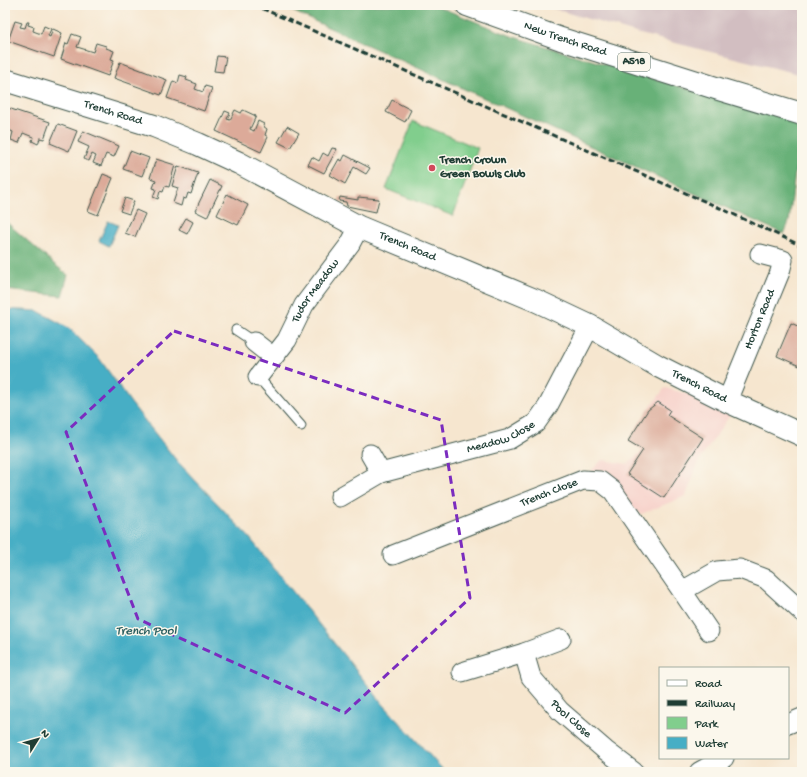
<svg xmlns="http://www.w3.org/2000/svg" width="807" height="777" viewBox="0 0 807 777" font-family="'Gochi Hand',sans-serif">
<rect width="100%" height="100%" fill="#fbf7ec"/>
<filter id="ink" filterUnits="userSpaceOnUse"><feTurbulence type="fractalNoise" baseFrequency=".025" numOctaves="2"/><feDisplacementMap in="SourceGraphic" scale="8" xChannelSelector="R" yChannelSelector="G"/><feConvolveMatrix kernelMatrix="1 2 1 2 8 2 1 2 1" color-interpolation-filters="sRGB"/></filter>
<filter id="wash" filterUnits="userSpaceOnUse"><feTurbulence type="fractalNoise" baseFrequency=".012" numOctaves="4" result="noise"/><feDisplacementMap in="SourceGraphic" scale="16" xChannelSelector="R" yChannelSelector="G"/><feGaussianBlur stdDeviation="0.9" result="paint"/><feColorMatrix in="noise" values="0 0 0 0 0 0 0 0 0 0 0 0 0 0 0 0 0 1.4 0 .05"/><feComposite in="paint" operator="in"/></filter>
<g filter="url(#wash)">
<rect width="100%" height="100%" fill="#f6e6cf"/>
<polygon fill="#f7d0c9" points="665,388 695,396 730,415 699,461 686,496 641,514 635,510 607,474 591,471 602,460 628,464 643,450 628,441 648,410"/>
<polygon fill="#d2bec1" points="541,5 802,5 802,75 636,33"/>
<polygon fill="#81ce8d" stroke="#508660" points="413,121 478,148 453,216 386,189"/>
<g fill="#68b178" stroke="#447756">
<polygon points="279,5 434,5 514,37 801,123 789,222 784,234"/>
<polygon points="5,221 54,264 68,275 62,296 5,290"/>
</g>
<g fill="#46aec5" stroke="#32767c">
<polygon points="108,221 118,225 109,246 99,241"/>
<polygon points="5,309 38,311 69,328 99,358 131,403 177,461 249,537 383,704 445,772 5,772"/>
</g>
<g id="blocks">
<g fill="#dcaa99">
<polygon points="15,21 22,23 20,27 25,28 27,22 29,22 28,25 34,27 33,31 41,34 44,26 51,29 48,36 50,37 53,29 62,33 54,57 8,41"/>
<polygon points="72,34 81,37 77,47 93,52 96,43 106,46 106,48 114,51 111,59 114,60 108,76 61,59 66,43 68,44"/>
<polygon points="217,56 226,57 223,72 214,71"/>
<polygon points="120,62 167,80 161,95 114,78"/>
<polygon points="180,75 187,77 186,80 197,84 195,89 203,92 205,86 212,88 204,111 167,98 173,81 178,83"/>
<polygon points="392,100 411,110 405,122 386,112"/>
<polygon points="5,107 50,122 44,139 40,138 38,144 32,141 33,137 23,133 19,143 11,140 13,132 9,130 5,141"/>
<polygon points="235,110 241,113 243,110 256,116 250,129 254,131 258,121 264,124 263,126 267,129 265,135 268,137 261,152 216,131 225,111 230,113 227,119 230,120"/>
<polygon points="58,124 77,131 69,151 50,143"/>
<polygon points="287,126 299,133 290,148 278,142"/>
<polygon points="83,131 119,146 114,157 106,154 101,166 93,163 96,156 92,154 89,161 84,159 89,147 78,142"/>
<polygon points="332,148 337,149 324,173 308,165 312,157 319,161 323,153 328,156"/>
<polygon points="130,151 149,158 142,176 123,169"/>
<polygon points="345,155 370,168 366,174 354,167 345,184 330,175 339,159 342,161"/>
<polygon points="156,159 175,165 169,187 165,186 163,192 160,191 158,199 153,197 156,189 153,188 156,180 150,178"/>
<polygon points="178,166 198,173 191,194 188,193 186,199 183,198 181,206 173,203 178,188 172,186"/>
<polygon points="103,174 113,178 98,215 88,211"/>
<polygon points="210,180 222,186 207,217 195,211"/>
<polygon points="227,194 248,205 238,225 217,215"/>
<polygon points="340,197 358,200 358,197 379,199 376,212 347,206 346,202 339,201"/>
<polygon points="125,198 134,201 129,214 120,211"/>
<polygon points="136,210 145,214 135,237 125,233"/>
<polygon points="186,218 193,222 187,234 179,230"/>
<polygon points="791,323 802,328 802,367 777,356"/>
<polygon points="658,402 670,410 667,415 703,438 664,498 627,474 643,450 628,441 648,410"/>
</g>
</g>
</g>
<g filter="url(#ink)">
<use href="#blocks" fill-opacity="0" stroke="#3f564b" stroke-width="1"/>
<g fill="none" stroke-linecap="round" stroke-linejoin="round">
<defs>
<g id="lane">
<polyline points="236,330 254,342"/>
<polyline points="258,377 301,426"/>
</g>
<g id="street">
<polyline points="254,342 273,357"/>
<path id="s1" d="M258,377l29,-37 17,-35 46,-61 9,-17"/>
<path id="s2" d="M727,401l53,-129 3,-12 -23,-6"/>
<polyline points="370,454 381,473"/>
<path id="s3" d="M340,497l41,-24 129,-34 26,-16 12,-17 42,-80"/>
<path id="s4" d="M393,555l190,-75 17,1 13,10 69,100 35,-20 23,-2 26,10 36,33"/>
<polyline points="682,591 709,631"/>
<path id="s5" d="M524,653l7,24 29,34 45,39 29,22"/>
<polyline points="462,672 524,653 561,639"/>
<polyline points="788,724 802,718"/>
<polyline points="699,772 724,758"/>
</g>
<g id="secondary">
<path id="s6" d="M5,80l149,46 44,18 41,19 120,64 178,74 53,25 68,40 69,35 75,34"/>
</g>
<g id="highway">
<path id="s7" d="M467,5l94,34 161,51 80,24"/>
</g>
</defs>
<use href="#lane" stroke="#3f564b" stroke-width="11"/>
<use href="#street" stroke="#3f564b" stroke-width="21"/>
<use href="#secondary" stroke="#3f564b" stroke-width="24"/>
<use href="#highway" stroke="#3f564b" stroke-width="24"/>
<use href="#lane" stroke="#fff" stroke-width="9"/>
<use href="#street" stroke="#fff" stroke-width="19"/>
<use href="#secondary" stroke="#fff" stroke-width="22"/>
<use href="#highway" stroke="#fff" stroke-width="22"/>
<polyline stroke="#1f3d34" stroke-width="3" stroke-dasharray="6 3" stroke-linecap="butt" points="254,5 720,208 802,246"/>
</g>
</g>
<path fill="none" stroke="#7b2cbf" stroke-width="3" stroke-dasharray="8 5" stroke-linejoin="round" d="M174,331l267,89 29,178 -125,115 -207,-94 -72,-187z"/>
<circle fill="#d1495b" stroke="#fbf7ec" stroke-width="1.5" cx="432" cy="168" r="4"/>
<g text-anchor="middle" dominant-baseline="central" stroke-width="3" stroke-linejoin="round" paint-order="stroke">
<rect fill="#fbf7ec" stroke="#61756b" stroke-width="1" x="618" y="53" width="32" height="18" rx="3"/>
<g font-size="11" font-weight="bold" fill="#1f3d34">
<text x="634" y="62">A518</text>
</g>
<g font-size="12" fill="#1f3d34" stroke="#fbf7ec">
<text stroke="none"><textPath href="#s7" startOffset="104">New Trench Road</textPath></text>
<text stroke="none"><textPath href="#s6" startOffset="113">Trench Road</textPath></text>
<text stroke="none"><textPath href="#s6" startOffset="437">Trench Road</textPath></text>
<text stroke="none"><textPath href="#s1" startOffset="104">Tudor Meadow</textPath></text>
<text stroke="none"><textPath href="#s2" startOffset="88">Horton Road</textPath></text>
<text stroke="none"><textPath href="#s6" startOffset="761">Trench Road</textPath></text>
<text stroke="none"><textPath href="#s3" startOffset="173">Meadow Close</textPath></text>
<text stroke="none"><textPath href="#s4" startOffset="168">Trench Close</textPath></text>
<text stroke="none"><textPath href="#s5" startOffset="83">Pool Close</textPath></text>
</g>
<g font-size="12" font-weight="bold" fill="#1f3d34" stroke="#fbf7ec" text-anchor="start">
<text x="440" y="161">Trench Crown<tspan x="440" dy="14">Green Bowls Club</tspan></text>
</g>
<g font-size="13" font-style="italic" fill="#2b5f60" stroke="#fbf7ec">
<text x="146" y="631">Trench Pool</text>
</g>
</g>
<rect width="807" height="777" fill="none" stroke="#fbf7ec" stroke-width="20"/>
<rect x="659" y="667" width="130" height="92" fill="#fbf7ec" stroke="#a3ada2"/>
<rect x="667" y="680" width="20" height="6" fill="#ffffff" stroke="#a3ada2"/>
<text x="695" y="687" font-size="12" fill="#1f3d34">Road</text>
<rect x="667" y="700" width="20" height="6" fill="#1f3d34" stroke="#a3ada2"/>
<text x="695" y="707" font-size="12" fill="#1f3d34">Railway</text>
<rect x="667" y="717" width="20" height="12" fill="#81ce8d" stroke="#a3ada2"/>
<text x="695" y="727" font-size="12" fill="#1f3d34">Park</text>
<rect x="667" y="737" width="20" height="12" fill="#46aec5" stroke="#a3ada2"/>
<text x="695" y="747" font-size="12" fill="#1f3d34">Water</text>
<g transform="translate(38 739) rotate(53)" stroke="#fbf7ec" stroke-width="3" paint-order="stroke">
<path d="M0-3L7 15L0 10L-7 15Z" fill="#1f3d34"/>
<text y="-6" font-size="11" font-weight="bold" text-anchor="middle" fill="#1f3d34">N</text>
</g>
</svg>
